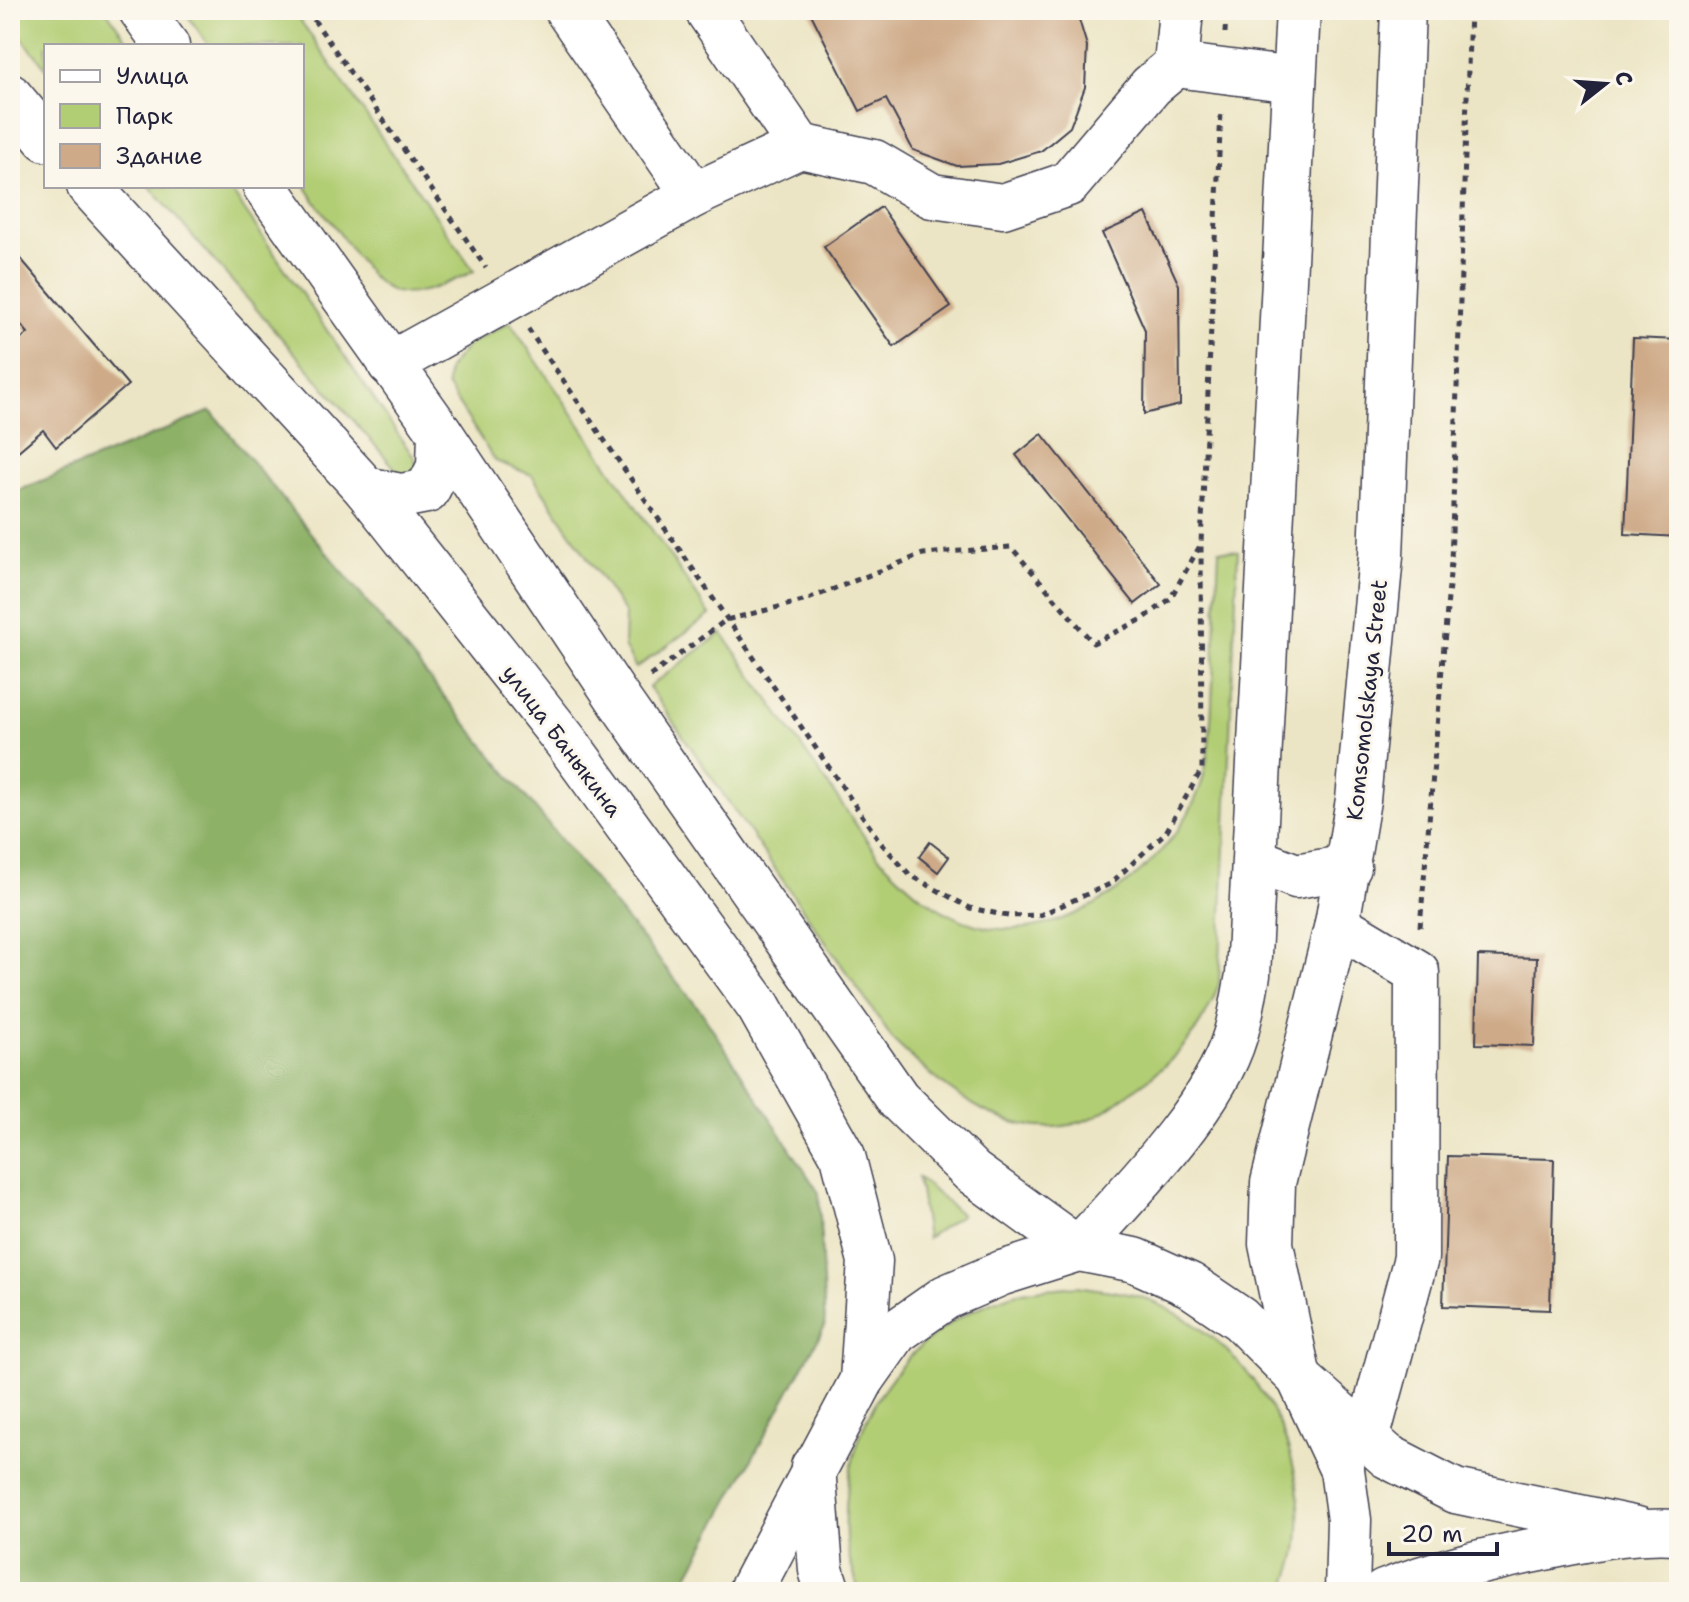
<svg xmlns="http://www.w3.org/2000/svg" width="1689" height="1602" viewBox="0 0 1689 1602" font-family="'Shantell Sans',sans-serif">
<rect width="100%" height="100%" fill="#fbf7ec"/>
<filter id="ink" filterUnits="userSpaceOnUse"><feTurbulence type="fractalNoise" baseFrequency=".0125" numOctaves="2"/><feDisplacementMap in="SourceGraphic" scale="16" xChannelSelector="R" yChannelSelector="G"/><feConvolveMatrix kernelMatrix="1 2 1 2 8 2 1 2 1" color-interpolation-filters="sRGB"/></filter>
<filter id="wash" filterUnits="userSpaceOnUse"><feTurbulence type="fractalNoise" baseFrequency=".006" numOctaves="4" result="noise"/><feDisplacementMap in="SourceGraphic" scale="32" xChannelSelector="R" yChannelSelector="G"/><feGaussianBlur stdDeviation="1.8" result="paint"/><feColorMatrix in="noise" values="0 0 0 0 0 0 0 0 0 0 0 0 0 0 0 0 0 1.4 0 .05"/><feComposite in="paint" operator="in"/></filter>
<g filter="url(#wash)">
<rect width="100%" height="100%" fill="#ece5c5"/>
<g fill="#b2ce74" stroke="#6a7858" stroke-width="2">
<polygon points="10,10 106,10 131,46 46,46 46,68 10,23"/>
<path d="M184,10h109l181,261c-83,40 -90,27 -138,-43 -10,-14 -31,-36 -34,-52 -6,-39 0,-90 0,-130h-93z"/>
<polygon points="149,186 228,186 415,459 418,469 416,475 400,474"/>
<polygon points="510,322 710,615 636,668 624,646 625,614 532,475 495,461 447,386 448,369 468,345"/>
<path d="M1219,550l19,1 -19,433c-16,45 -42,76 -82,103 -14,10 -29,24 -45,31 -77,33 -147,-28 -198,-77l-245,-354 73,-54 156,223c28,29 58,58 98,69 87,24 198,-59 225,-140 10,-33 10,-68 12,-102 2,-44 4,-89 6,-133z"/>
<polygon points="918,1177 961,1215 927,1238"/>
<path d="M1077,1286c21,4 47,5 67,12 103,40 169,142 153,253 -2,13 -9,28 -13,41h-425c-4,-17 -12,-36 -13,-53 -6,-116 55,-207 164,-244 21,-7 46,-6 67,-9z"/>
</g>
<polygon fill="#8db166" stroke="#586a50" stroke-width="2" points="211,411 701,1011 819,1193 825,1326 679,1592 10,1592 10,494"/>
<g id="blocks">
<g fill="#ceaa88">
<polygon points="809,10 1081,10 1077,13 1087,46 1085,87 1070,127 1041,151 998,164 957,166 913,150 886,99 860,111"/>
<polygon points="881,207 951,307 894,347 824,247"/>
<polygon points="1146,213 1179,285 1180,405 1144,414 1145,330 1102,233"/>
<polygon points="10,246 128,385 56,447 43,430 10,458 10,349 28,333 10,312"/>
<polygon points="1633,338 1679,340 1679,537 1625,534"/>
<polygon points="1042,434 1161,584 1135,604 1016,455"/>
<polygon points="930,842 949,857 938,872 919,857"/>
<polygon points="1478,956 1537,958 1534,1046 1476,1044"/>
<polygon points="1448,1156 1554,1159 1550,1310 1443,1306"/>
</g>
</g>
</g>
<g filter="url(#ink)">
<use href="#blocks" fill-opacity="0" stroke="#403f50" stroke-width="2"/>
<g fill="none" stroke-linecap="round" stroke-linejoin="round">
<defs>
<g id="minor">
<polyline points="567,10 694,195"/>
<polyline points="707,10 800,146 874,162 932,196 1003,206 1068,184 1151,86 1176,65 1181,10"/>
<polyline points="1176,65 1294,80"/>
<polyline points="390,364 694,195 800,146"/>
<polyline points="1337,924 1417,972 1416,1258 1367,1439"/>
<polyline points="1299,1378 1387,1456 1455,1491 1637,1529"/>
<path d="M1384,1592c53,-21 106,-33 161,-44 48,-10 85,-19 134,-16"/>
</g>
<g id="major">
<polyline points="141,10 167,46"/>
<polyline points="10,96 46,139"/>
<polyline points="89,186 366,489 567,743 759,1007 843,1156 870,1261 862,1380"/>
<polyline points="265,186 440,432 621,703 898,1099 972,1172 1078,1249"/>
<polyline points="366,489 401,496 427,491 439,467 440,432"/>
<polyline points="1255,860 1296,876 1349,867"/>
<path d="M1078,1249c50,-55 136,-142 157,-213 6,-19 9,-41 13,-61l50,-965"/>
<polyline points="1299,1378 1271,1244 1273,1183 1337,924 1358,800 1381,556 1403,10"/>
<polyline points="813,1467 821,1570 828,1592"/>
<polyline points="750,1592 862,1380 896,1332 946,1297 1002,1273 1078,1249 1135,1260 1190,1285 1240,1319 1299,1378 1342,1470 1349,1520 1347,1592"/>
</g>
</defs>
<use href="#minor" stroke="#403f50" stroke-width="47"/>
<use href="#major" stroke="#403f50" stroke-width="47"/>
<g stroke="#403f50" stroke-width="5" stroke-dasharray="6 6" stroke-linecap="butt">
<polyline points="307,10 486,268"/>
<polyline points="1225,33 1226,10"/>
<polyline points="528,329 881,843 910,875 970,908 1008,916 1040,915 1110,884 1166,832 1202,769 1201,543 1221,111"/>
<polyline points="650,676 726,620 803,601 923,554 1011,547 1093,643 1143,619 1170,599 1201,544"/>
<polyline points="1420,927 1451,562 1470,10"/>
</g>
<use href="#minor" stroke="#fff" stroke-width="44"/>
<use href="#major" stroke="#fff" stroke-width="44"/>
</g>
</g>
<g text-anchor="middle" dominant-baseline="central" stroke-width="6" stroke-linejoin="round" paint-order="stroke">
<g font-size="22" fill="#22223b" stroke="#fbf7ec">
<text transform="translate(1367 700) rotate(-84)">Komsomolskaya Street</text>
<text transform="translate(562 741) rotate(53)">улица Баныкина</text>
</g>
</g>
<rect width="1689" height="1602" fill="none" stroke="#fbf7ec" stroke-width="40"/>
<rect x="44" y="44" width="260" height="144" fill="#fbf7ec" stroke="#a4a2a5" stroke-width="2"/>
<rect x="60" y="70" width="40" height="12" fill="#ffffff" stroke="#a4a2a5" stroke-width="2"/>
<text x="116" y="84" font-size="24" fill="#22223b">Улица</text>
<rect x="60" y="104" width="40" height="24" fill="#b2ce74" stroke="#a4a2a5" stroke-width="2"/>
<text x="116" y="124" font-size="24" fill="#22223b">Парк</text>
<rect x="60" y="144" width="40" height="24" fill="#ceaa88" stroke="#a4a2a5" stroke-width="2"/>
<text x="116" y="164" font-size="24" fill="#22223b">Здание</text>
<g transform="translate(1605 84) rotate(73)" stroke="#fbf7ec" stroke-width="6" paint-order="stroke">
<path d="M0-6L14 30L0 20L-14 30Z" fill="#22223b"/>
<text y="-12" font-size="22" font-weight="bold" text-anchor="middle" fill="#22223b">С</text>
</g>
<path d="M1389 1542v12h108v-12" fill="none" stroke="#22223b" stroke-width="4"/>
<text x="1401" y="1542" font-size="24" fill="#22223b" stroke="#fbf7ec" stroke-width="6" paint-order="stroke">20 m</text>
</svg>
